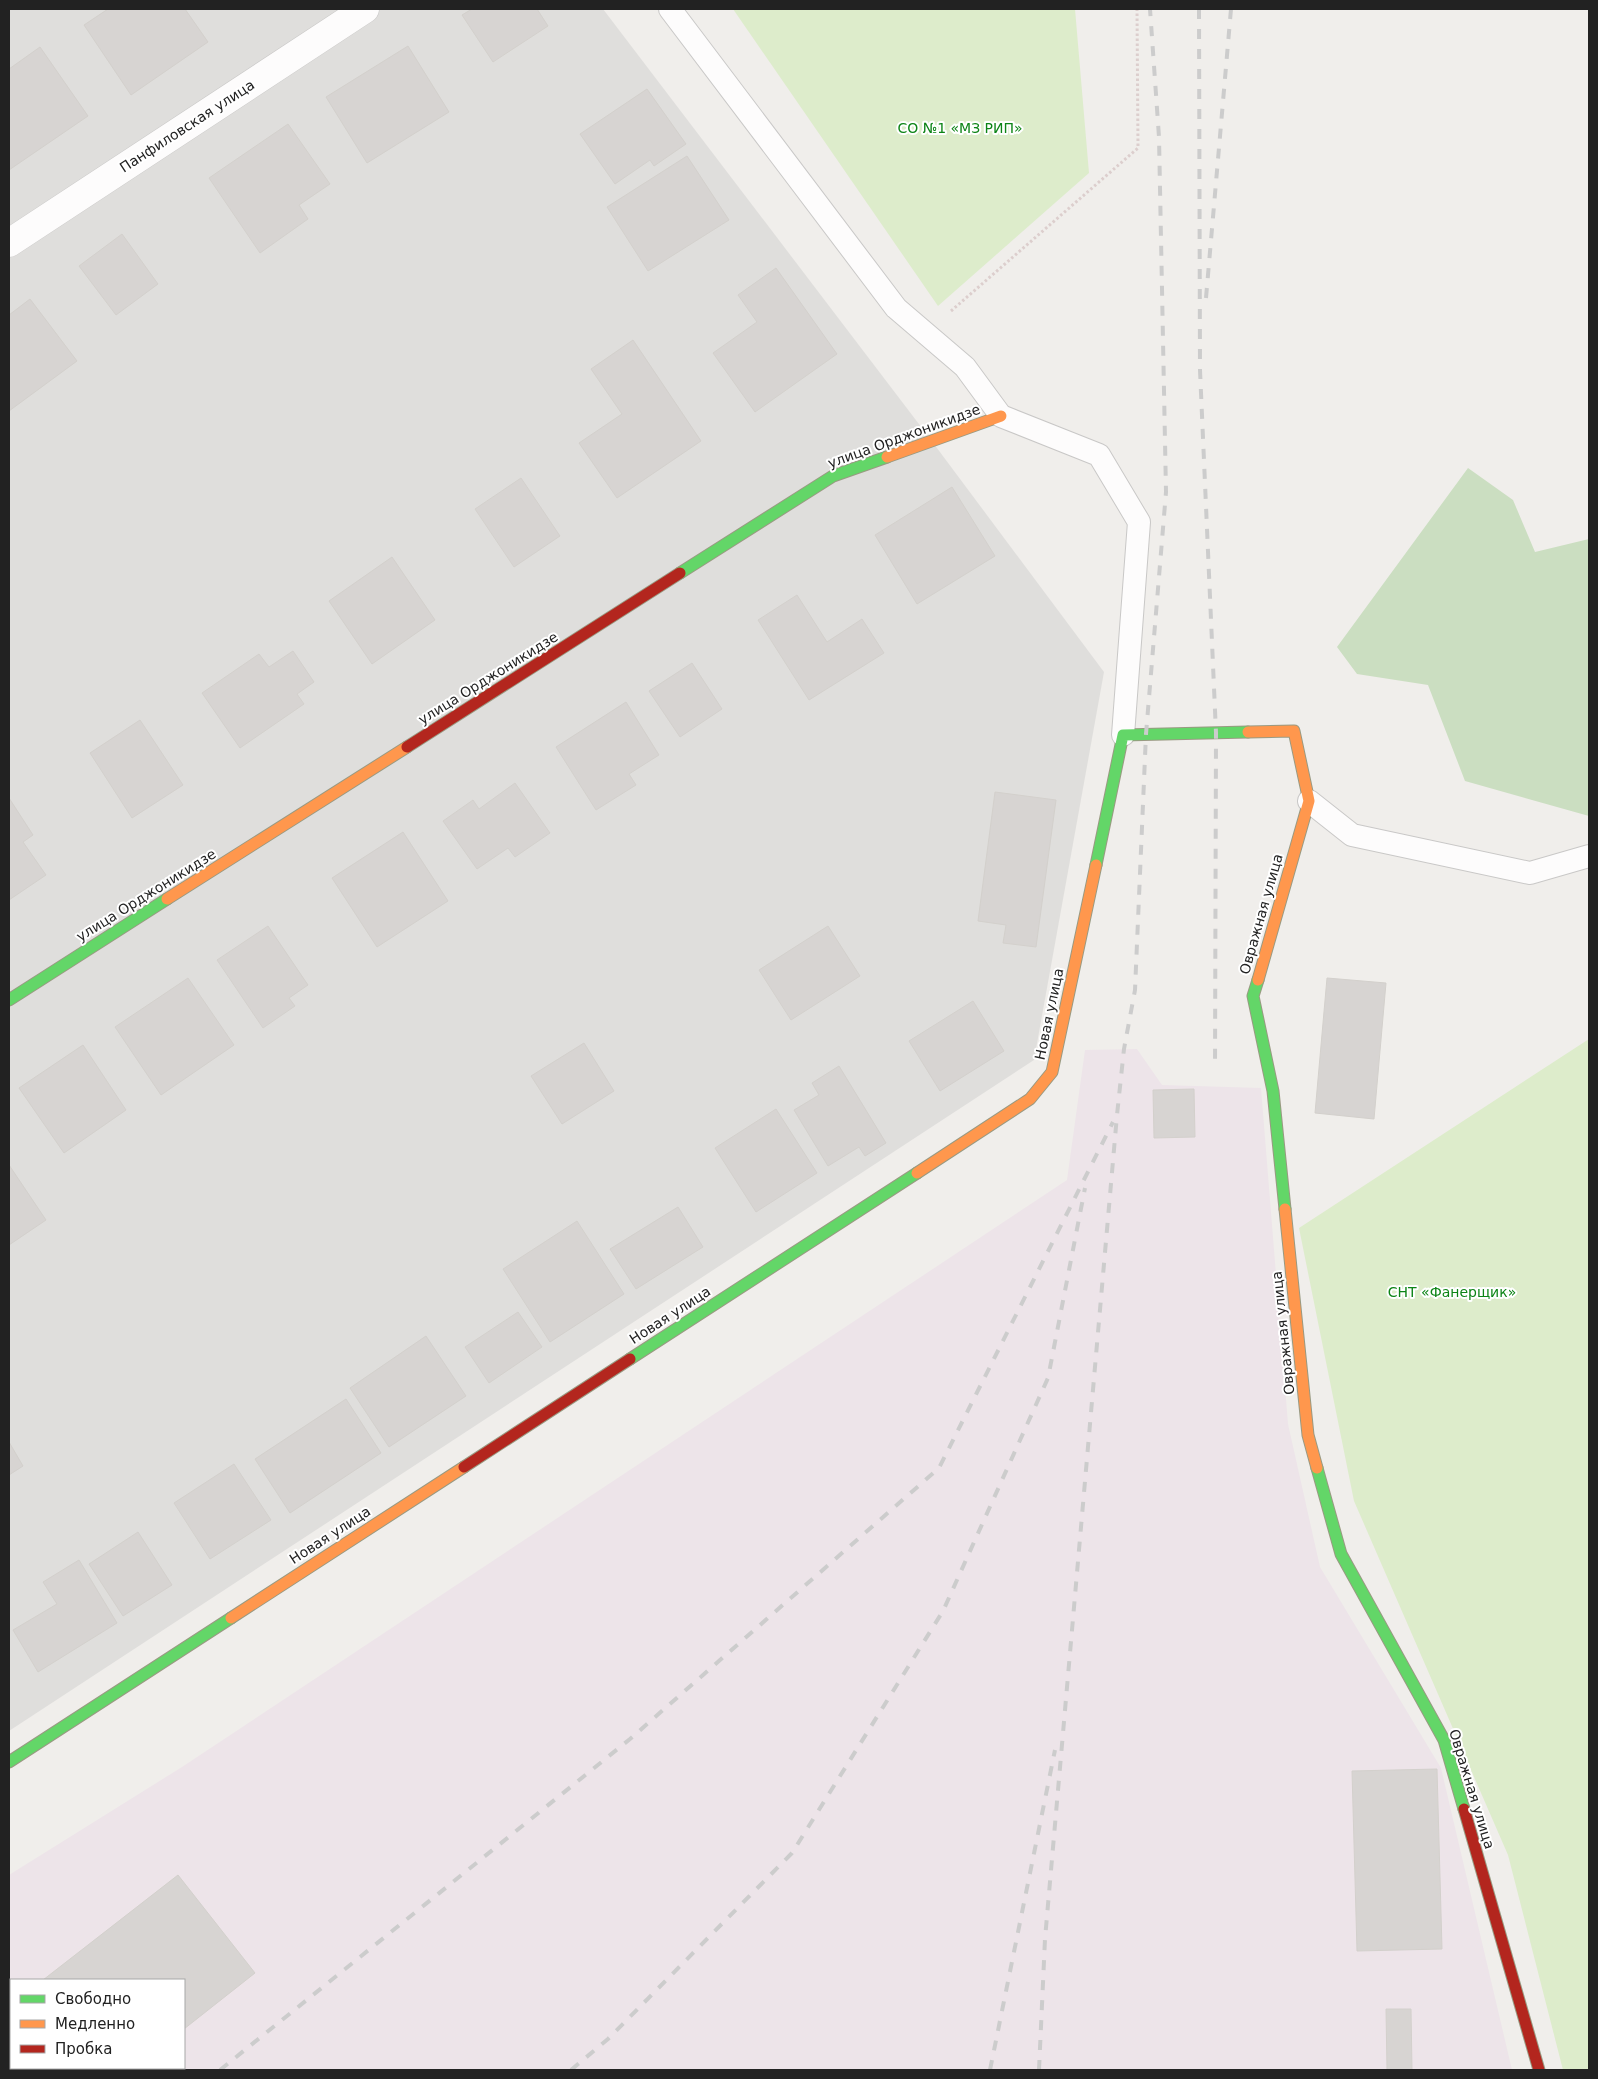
<svg xmlns="http://www.w3.org/2000/svg" width="1598" height="2079" viewBox="0 0 1598 2079" font-family="'DejaVu Sans',sans-serif">
<rect width="100%" height="100%" fill="#f0eeeb"/>
<polygon fill="#dfdedc" points="9,9 603,9 925,432 1104,672 1034,1060 9,1731"/>
<path fill="#ede4e9" fill-rule="evenodd" d="M1137,1049l25,36 99,3 27,336 32,143 121,201 71,302h-1503v-195l173,-108 885,-587 18,-130zM11,1980h173v88h-173z"/>
<g fill="#ddeccb">
<polygon points="733,9 1075,9 1089,173 938,306"/>
<polygon points="1589,1039 1589,2070 1563,2070 1508,1855 1354,1501 1299,1228"/>
</g>
<polygon fill="#cbdec1" points="1468,468 1513,500 1535,552 1589,539 1589,816 1465,781 1428,685 1357,674 1337,647"/>
<g fill="#d7d4d2" stroke="#d3d0cc">
<polygon points="108,9 185,9 208,42 131,95 84,25"/>
<polygon points="472,9 537,9 548,26 493,62 462,15"/>
<polygon points="408,46 449,112 367,163 326,97"/>
<polygon points="40,47 88,116 9,170 9,69"/>
<polygon points="647,89 686,144 654,166 650,160 615,184 580,134"/>
<polygon points="288,124 330,184 299,205 308,219 260,253 209,178"/>
<polygon points="687,156 729,220 648,271 607,207"/>
<polygon points="122,234 158,284 116,315 79,266"/>
<polygon points="776,268 837,354 755,412 713,353 757,322 738,295"/>
<polygon points="30,299 77,361 9,411 9,315"/>
<polygon points="633,340 701,441 617,498 579,443 622,414 591,369"/>
<polygon points="521,478 560,536 514,567 475,509"/>
<polygon points="952,487 995,556 917,604 875,535"/>
<polygon points="392,557 435,620 372,664 329,601"/>
<polygon points="797,595 827,642 862,619 884,653 809,700 758,620"/>
<polygon points="293,651 314,682 297,694 304,704 240,748 202,693 259,654 269,667"/>
<polygon points="692,663 722,709 680,737 649,691"/>
<polygon points="626,702 659,755 629,774 636,785 596,810 556,747"/>
<polygon points="140,720 183,785 132,818 90,753"/>
<polygon points="515,783 550,833 515,857 508,848 477,869 443,821 473,800 479,809"/>
<polygon points="995,792 1056,800 1036,947 1003,943 1006,925 978,921"/>
<polygon points="9,798 33,835 23,842 46,875 9,900"/>
<polygon points="403,832 448,901 377,947 332,878"/>
<polygon points="268,926 308,985 289,998 295,1006 263,1028 217,960"/>
<polygon points="828,926 860,976 791,1020 759,970"/>
<polygon points="188,978 234,1045 161,1095 115,1027"/>
<polygon points="1327,978 1386,983 1374,1119 1315,1113"/>
<polygon points="973,1001 1004,1051 940,1091 909,1041"/>
<polygon points="584,1043 614,1091 562,1124 531,1076"/>
<polygon points="83,1045 126,1110 64,1153 19,1088"/>
<polygon points="839,1066 886,1143 865,1156 859,1147 828,1166 794,1110 819,1095 812,1083"/>
<polygon points="1194,1089 1195,1137 1154,1138 1153,1090"/>
<polygon points="776,1109 817,1173 756,1212 715,1148"/>
<polygon points="9,1165 46,1220 9,1245"/>
<polygon points="678,1207 703,1247 636,1289 610,1249"/>
<polygon points="577,1221 624,1294 550,1342 503,1269"/>
<polygon points="518,1312 542,1347 489,1383 465,1347"/>
<polygon points="426,1336 466,1396 389,1447 350,1388"/>
<polygon points="346,1399 381,1453 290,1513 255,1459"/>
<polygon points="9,1442 23,1466 9,1475"/>
<polygon points="234,1464 271,1520 210,1559 174,1503"/>
<polygon points="138,1532 172,1585 123,1616 89,1564"/>
<polygon points="79,1560 117,1623 38,1672 13,1630 57,1604 43,1582"/>
<polygon points="1437,1769 1442,1949 1357,1951 1352,1771"/>
<polygon points="178,1875 255,1973 184,2029 184,1980 43,1980"/>
<polygon points="11,2005 11,2068 135,2068 132,2070 9,2070 9,2007"/>
<polygon points="1386,2009 1411,2009 1412,2070 1387,2070"/>
</g>
<g fill="none" stroke-linecap="round" stroke-linejoin="round">
<defs>
<g id="lane">
<polyline points="670,9 896,308 965,367 1001,416 1099,455 1139,522 1123,735"/>
<polyline points="1309,801 1352,835 1530,873 1589,856"/>
</g>
<polyline id="street" points="9,243 365,9"/>
<g id="fast">
<polyline points="680,573 833,476 887,457"/>
<polyline points="1096,865 1123,735 1248,732"/>
<polyline points="1258,980 1253,996 1273,1091 1285,1209"/>
<polyline points="9,1000 167,899"/>
<polyline points="630,1359 917,1173"/>
<polyline points="1317,1468 1341,1554 1444,1740 1464,1809"/>
<polyline points="9,1762 231,1618"/>
</g>
<g id="slow">
<polyline points="887,457 1001,416"/>
<polyline points="1248,732 1294,731 1309,801 1258,980"/>
<polyline points="167,899 407,747"/>
<polyline points="917,1173 1030,1099 1052,1072 1096,865"/>
<polyline points="1285,1209 1308,1435 1317,1468"/>
<polyline points="231,1618 464,1467"/>
</g>
<g id="jam">
<polyline points="407,747 680,573"/>
<polyline points="464,1467 630,1359"/>
<polyline points="1464,1809 1539,2070"/>
</g>
</defs>
<use href="#lane" stroke="#c9c8c7" stroke-width="24"/>
<use href="#street" stroke="#c9c8c7" stroke-width="29"/>
<use href="#fast" stroke="#999a82" stroke-width="13"/>
<use href="#slow" stroke="#999a82" stroke-width="13"/>
<use href="#jam" stroke="#999a82" stroke-width="13"/>
<polyline stroke="#dccecd" stroke-width="3" stroke-dasharray="2.5 2.5" stroke-linecap="butt" points="951,311 1138,148 1137,9"/>
<use href="#lane" stroke="#fdfcfc" stroke-width="22"/>
<use href="#street" stroke="#fdfcfc" stroke-width="28"/>
<use href="#fast" stroke="#63d668" stroke-width="11"/>
<use href="#slow" stroke="#ff974d" stroke-width="11"/>
<use href="#jam" stroke="#b3261e" stroke-width="11"/>
<g stroke="#ccc" stroke-width="4" stroke-dasharray="10 10" stroke-linecap="butt">
<polyline points="1199,9 1200,370 1216,733 1215,1067"/>
<polyline points="1206,298 1231,9"/>
<polyline points="220,2070 630,1739 939,1468 1113,1122"/>
<polyline points="571,2070 608,2039 792,1853 943,1611 1048,1378 1085,1188"/>
<polyline points="990,2070 1055,1750"/>
<polyline points="1039,2070 1045,1939 1117,1115 1124,1049 1135,990 1146,734 1166,492 1159,137 1150,9"/>
</g>
</g>
<g text-anchor="middle" dominant-baseline="central" stroke-width="4" stroke-linejoin="round" paint-order="stroke">
<g font-size="14" fill="#222" stroke="#fff">
<text transform="translate(187 126) rotate(-33)">Панфиловская улица</text>
<text transform="translate(904 436) rotate(-20)">улица Орджоникидзе</text>
<text transform="translate(488 678) rotate(-32)">улица Орджоникидзе</text>
<text transform="translate(146 895) rotate(-32)">улица Орджоникидзе</text>
<text transform="translate(1261 914) rotate(-74)">Овражная улица</text>
<text transform="translate(1049 1014) rotate(-78)">Новая улица</text>
<text transform="translate(670 1315) rotate(-33)">Новая улица</text>
<text transform="translate(1283 1333) rotate(-96)">Овражная улица</text>
<text transform="translate(330 1535) rotate(-33)">Новая улица</text>
<text transform="translate(1472 1789) rotate(73)">Овражная улица</text>
</g>
<g font-size="14" fill="#0c8416" stroke="#fff">
<text x="960" y="128">СО №1 «МЗ РИП»</text>
<text x="1452" y="1292">СНТ «Фанерщик»</text>
</g>
</g>
<rect width="1598" height="2079" fill="none" stroke="#222222" stroke-width="20"/>
<rect x="10" y="1979" width="175" height="90" fill="#ffffff" stroke="#a7a7a7"/>
<rect x="20" y="1995" width="25" height="8" fill="#63d668" stroke="#a7a7a7"/>
<text x="55" y="2004" font-size="15" fill="#222222">Свободно</text>
<rect x="20" y="2020" width="25" height="8" fill="#ff974d" stroke="#a7a7a7"/>
<text x="55" y="2029" font-size="15" fill="#222222">Медленно</text>
<rect x="20" y="2045" width="25" height="8" fill="#b3261e" stroke="#a7a7a7"/>
<text x="55" y="2054" font-size="15" fill="#222222">Пробка</text>
</svg>
